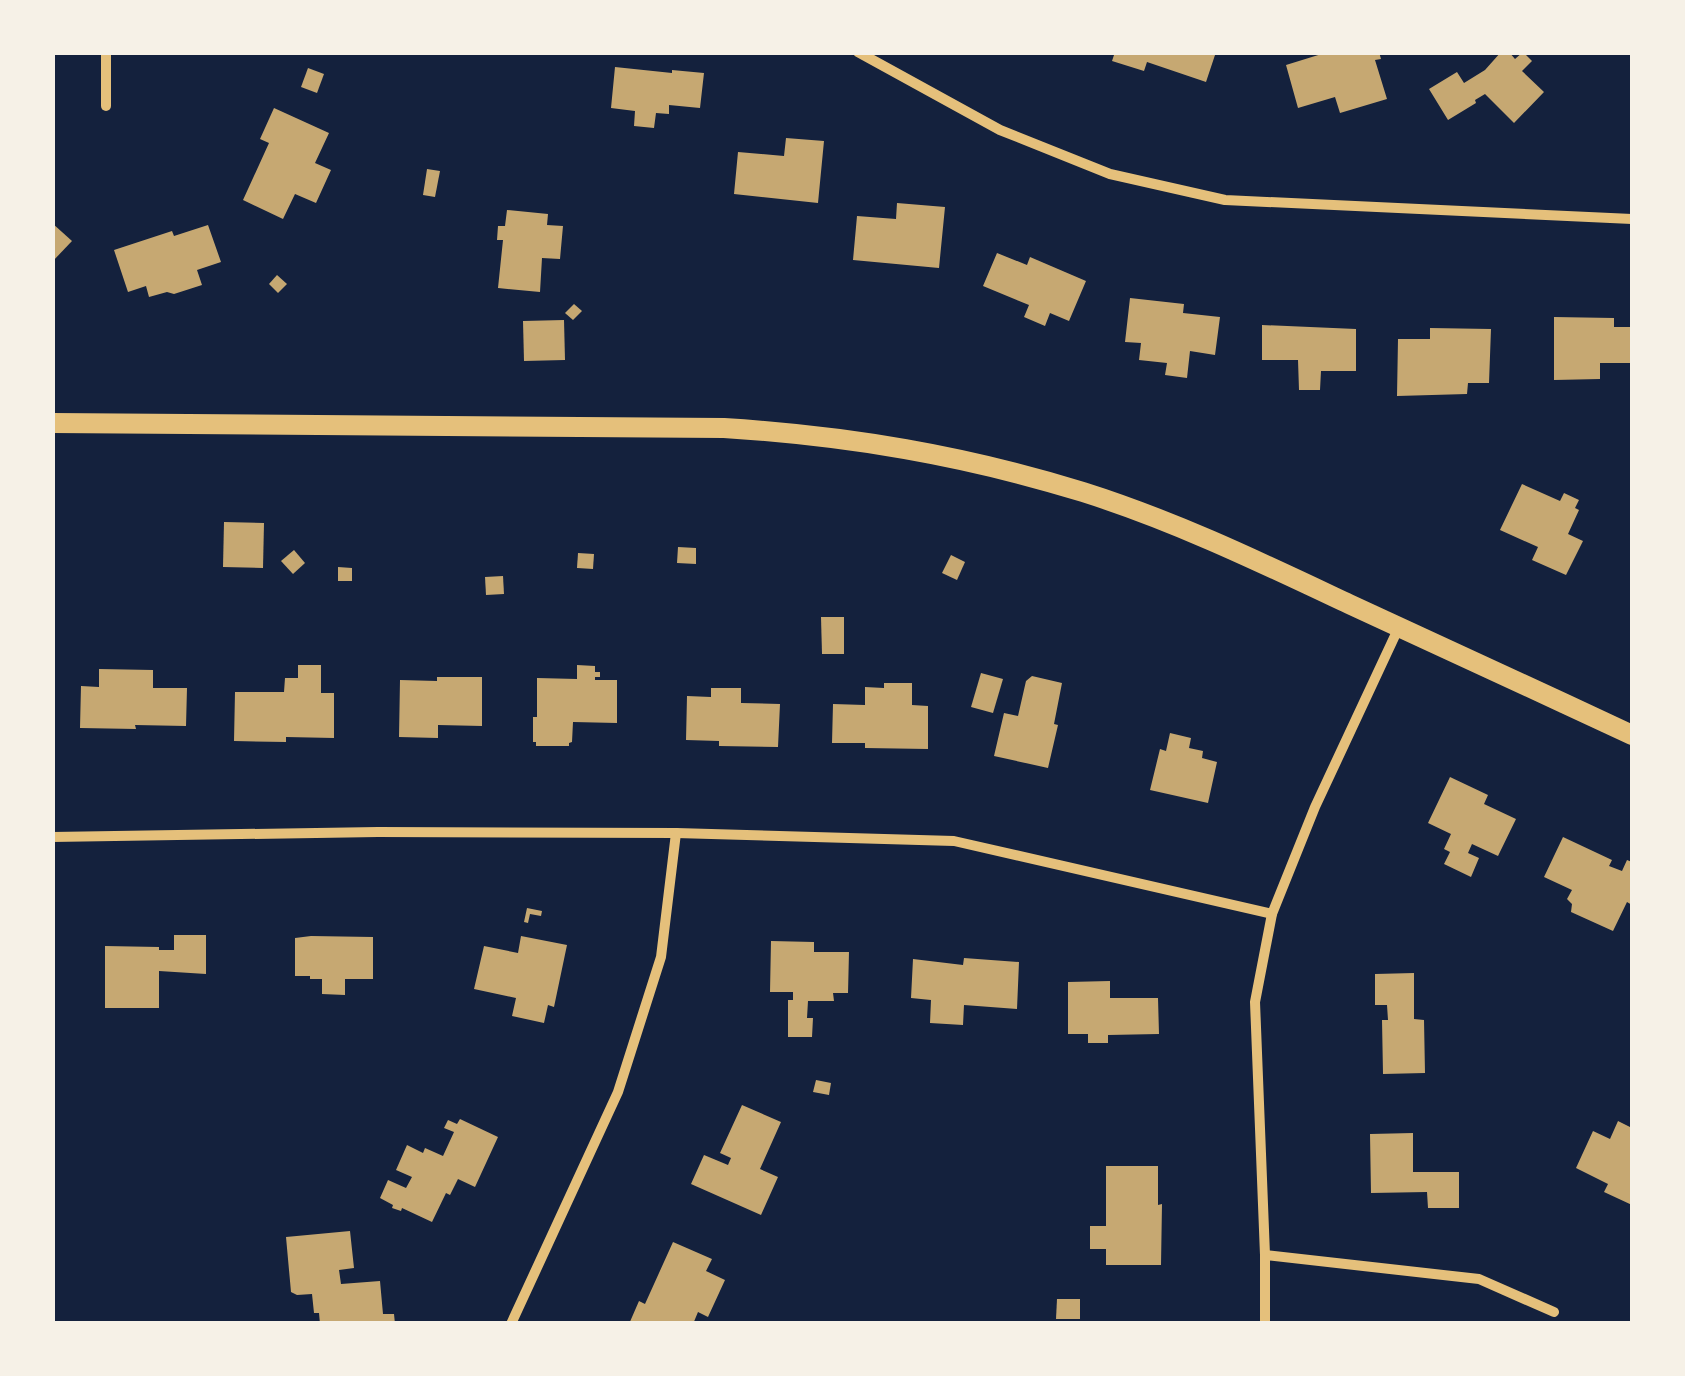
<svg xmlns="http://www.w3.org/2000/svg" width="1685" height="1376" viewBox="0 0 1685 1376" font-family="'Nunito Sans',sans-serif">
<rect width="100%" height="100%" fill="#14213d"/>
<g fill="#c6a872">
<polygon points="1115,52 1216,52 1206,82 1147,62 1144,71 1112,61"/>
<polygon points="1328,52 1379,52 1381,59 1375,60 1387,99 1340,113 1335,97 1298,108 1286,65"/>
<polygon points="1501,52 1509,52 1515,59 1523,52 1532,61 1522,71 1544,92 1514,123 1485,94 1475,100 1476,103 1448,120 1429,89 1457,72 1464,83 1485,70"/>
<polygon points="615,67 672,73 672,70 704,73 700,108 669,105 669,114 656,113 654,128 634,126 635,111 611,108"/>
<polygon points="308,68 324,74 317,93 301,87"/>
<polygon points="274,108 329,133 315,163 331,170 316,203 295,194 283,219 243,200 269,143 260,139"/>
<polygon points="786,138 824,141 818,203 734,194 738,152 784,156"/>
<polygon points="427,169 440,171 435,197 423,195"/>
<polygon points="897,203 945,207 939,268 853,260 857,216 896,219"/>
<polygon points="507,210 548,214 547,225 563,226 560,259 542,258 540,292 498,288 503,240 497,240 498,226 505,226"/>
<polygon points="52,223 72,241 52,262"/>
<polygon points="208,225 221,262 197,270 202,285 174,294 167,292 149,297 146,286 128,292 114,250 172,231 174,236"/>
<polygon points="997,253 1027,265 1030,257 1086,281 1069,321 1050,313 1045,326 1024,317 1029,305 983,286"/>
<polygon points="277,275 287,284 278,293 269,284"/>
<polygon points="1130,298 1184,304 1183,313 1220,317 1215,355 1190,351 1187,378 1165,375 1167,363 1139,360 1141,343 1125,342"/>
<polygon points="574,304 582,311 573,320 565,313"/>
<polygon points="1554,317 1614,318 1614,327 1632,327 1632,363 1600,363 1600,379 1554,380"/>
<polygon points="564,320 565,360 524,361 523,321"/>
<polygon points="1262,325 1356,329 1356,371 1321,371 1320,390 1299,390 1298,360 1262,360"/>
<polygon points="1430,328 1491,329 1489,383 1468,383 1467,394 1397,396 1398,339 1430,339"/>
<polygon points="1522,484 1560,501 1564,493 1579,500 1575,508 1579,510 1568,534 1583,541 1566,575 1532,560 1538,547 1500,530"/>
<polygon points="224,522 264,523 263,568 223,567"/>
<polygon points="678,547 696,548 696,564 677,563"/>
<polygon points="294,550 305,563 293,574 281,561"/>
<polygon points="578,553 594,554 593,569 577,568"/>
<polygon points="951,555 965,562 957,580 942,573"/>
<polygon points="338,567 352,568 352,581 338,581"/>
<polygon points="503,576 504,594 486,595 485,577"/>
<polygon points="821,617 844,617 844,654 822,654"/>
<polygon points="298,665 321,665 321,693 334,693 334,738 286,737 286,742 234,741 235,692 284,692 285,678 298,678"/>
<polygon points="577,665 595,666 595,672 600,672 600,677 595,677 595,680 617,680 617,723 573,722 572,742 569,743 569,746 536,746 536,742 533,742 533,717 537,717 537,678 577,679"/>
<polygon points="99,669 153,670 153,688 187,688 186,726 135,725 136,729 80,728 81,686 99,687"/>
<polygon points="981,673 1003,679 993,713 971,707"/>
<polygon points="1032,676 1062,683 1054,724 1058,725 1048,768 994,756 1004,713 1018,716 1026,681"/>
<polygon points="437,677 482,677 482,726 438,725 438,738 399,737 400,680 437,681"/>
<polygon points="884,683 912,683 912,705 928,706 928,749 865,748 865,743 832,743 833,704 865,705 865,687 884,688"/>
<polygon points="711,688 741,688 741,703 780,704 778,747 719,746 719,741 686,740 687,696 711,697"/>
<polygon points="1170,733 1191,738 1189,748 1203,751 1202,758 1217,762 1208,803 1150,790 1160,749 1166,751"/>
<polygon points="1450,777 1488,795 1484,804 1516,819 1498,856 1472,844 1468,853 1479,858 1471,877 1444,864 1450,852 1444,849 1451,834 1428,823"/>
<polygon points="1563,837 1612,860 1609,866 1622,871 1627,860 1632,862 1632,905 1627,902 1613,931 1571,912 1572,904 1567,899 1572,890 1544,877"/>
<polygon points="527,908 542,911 541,916 530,914 528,923 524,922"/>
<polygon points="174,935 206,935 206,974 159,971 159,1008 105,1008 105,946 159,947 159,950 174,950"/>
<polygon points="311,936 373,937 373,979 345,979 345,995 322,994 322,979 310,979 310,976 295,976 295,938"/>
<polygon points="521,936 567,945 554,1007 548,1005 544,1023 512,1016 516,998 474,989 484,946 518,953"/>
<polygon points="771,941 814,942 814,952 849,952 848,993 833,993 834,1001 808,1001 807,1018 813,1018 812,1037 788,1037 788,1000 793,1000 793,992 770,992"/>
<polygon points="964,958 1019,962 1017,1009 964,1005 963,1025 930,1023 931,1000 911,998 913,959 963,965"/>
<polygon points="1414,973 1414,1019 1424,1020 1425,1073 1383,1074 1382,1020 1388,1020 1387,1005 1375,1005 1375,974"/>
<polygon points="1110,981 1110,998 1158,998 1159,1034 1108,1035 1108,1043 1088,1043 1088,1034 1068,1034 1068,982"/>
<polygon points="816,1080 831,1083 829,1095 813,1092"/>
<polygon points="742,1105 781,1122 760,1169 778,1177 761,1215 691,1184 704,1155 728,1165 731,1158 720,1153"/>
<polygon points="460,1119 498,1137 475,1187 458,1179 450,1195 446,1193 432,1222 402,1208 401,1211 392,1208 393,1205 380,1198 388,1180 406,1188 412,1177 396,1170 407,1145 423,1153 425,1148 443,1156 454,1132 444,1128 448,1120 457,1124"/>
<polygon points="1618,1121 1632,1128 1632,1205 1604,1192 1608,1184 1576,1168 1593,1131 1610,1139"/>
<polygon points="1413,1133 1413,1172 1459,1172 1459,1208 1428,1208 1427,1192 1371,1193 1370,1134"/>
<polygon points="1106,1166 1158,1166 1158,1205 1162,1204 1161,1265 1106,1265 1106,1249 1090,1249 1090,1226 1106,1226"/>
<polygon points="350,1231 354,1268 339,1270 341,1284 380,1281 383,1314 394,1314 395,1324 320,1324 319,1313 314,1313 312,1294 297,1295 291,1292 286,1237"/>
<polygon points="673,1242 712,1259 706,1271 725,1280 708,1317 698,1312 693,1324 629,1324 639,1301 645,1304"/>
<polygon points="1057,1299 1080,1299 1080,1319 1056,1319"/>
</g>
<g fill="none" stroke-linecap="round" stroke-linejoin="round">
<g stroke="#e5c07b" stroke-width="10">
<polyline points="858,52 1000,130 1110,174 1225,200 1632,219"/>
<polyline points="106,106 106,52"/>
<polyline points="52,837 378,832 676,833 954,841 1272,914"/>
<polyline points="1265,1255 1479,1279 1554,1312"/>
<polyline points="511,1324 618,1092 661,957 676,833"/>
<polyline points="1265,1324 1265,1255 1255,1002 1272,914 1315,807 1399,627"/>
</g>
<path stroke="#e5c07b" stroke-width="20" d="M52,423l672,5c125,8 239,27 359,64 92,29 179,71 266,112 95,44 189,87 283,131"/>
</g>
<rect width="1685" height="1376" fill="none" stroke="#f6f1e7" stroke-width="110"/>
</svg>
